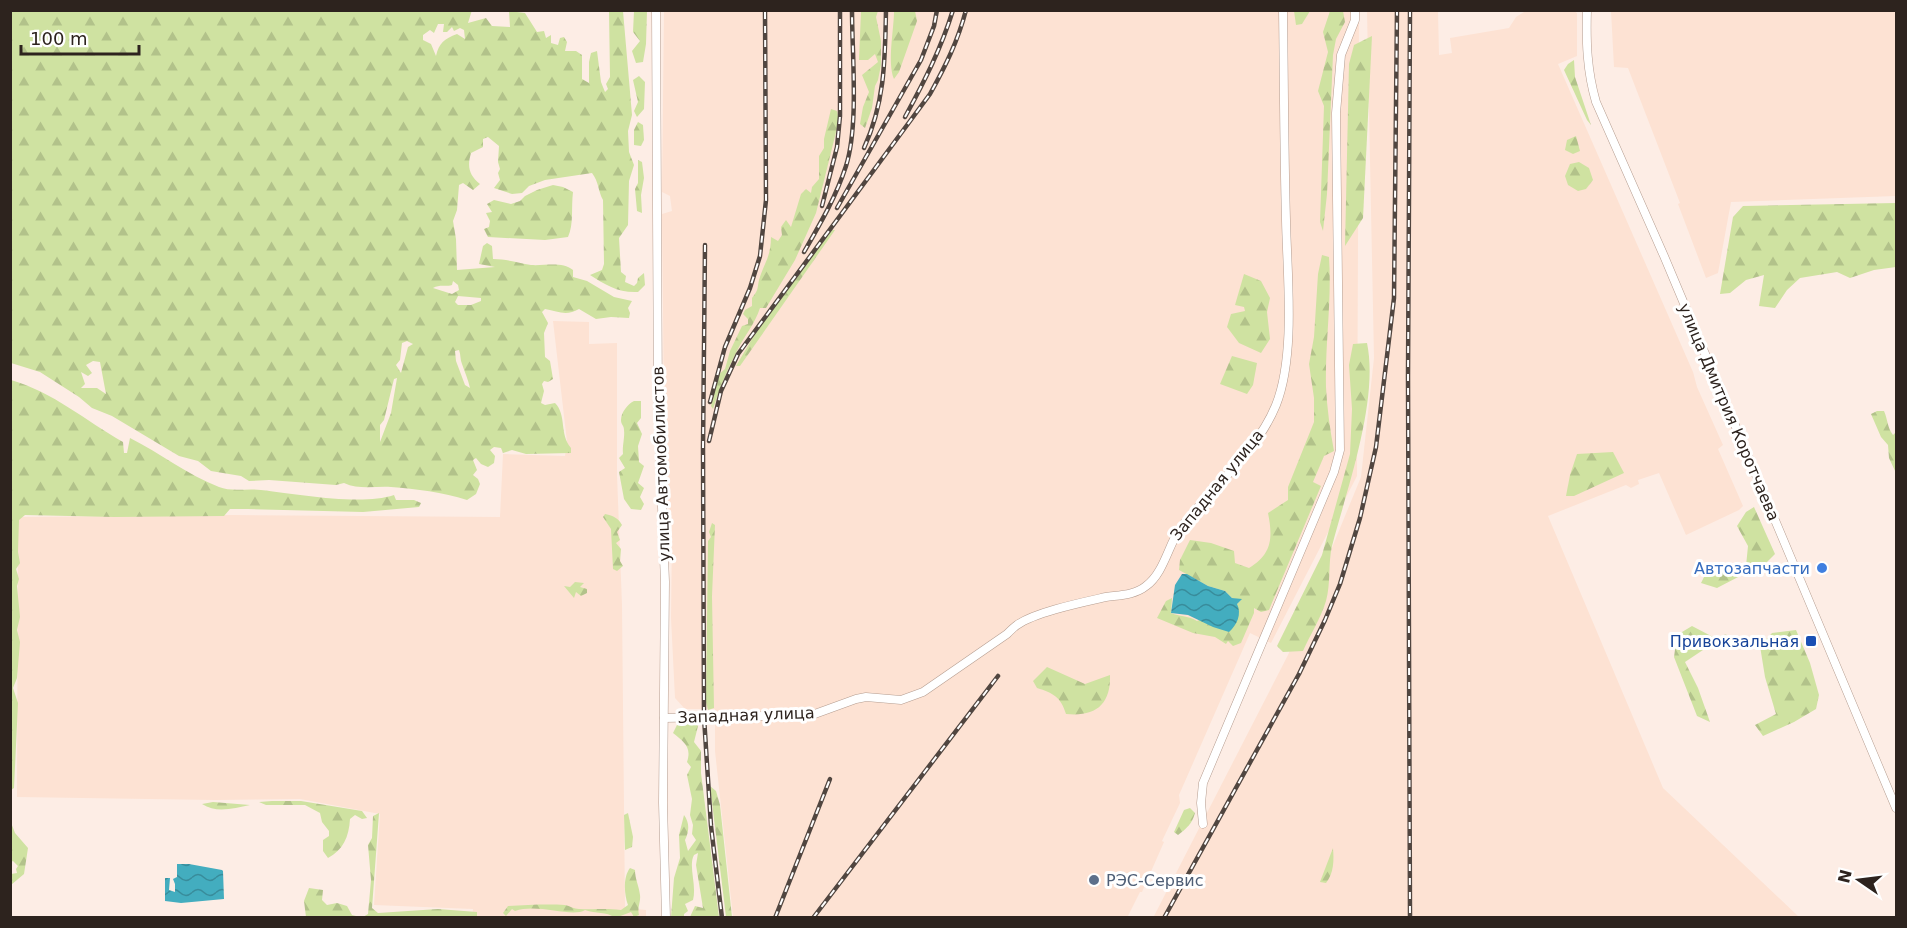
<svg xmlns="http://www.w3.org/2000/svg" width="1907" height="928" viewBox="0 0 1907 928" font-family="'DejaVu Sans',sans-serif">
<defs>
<pattern id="forest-firs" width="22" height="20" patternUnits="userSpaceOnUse" patternTransform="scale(1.5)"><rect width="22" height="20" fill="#cfe2a1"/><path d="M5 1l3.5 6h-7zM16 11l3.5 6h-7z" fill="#b2c28a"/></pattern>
<pattern id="water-waves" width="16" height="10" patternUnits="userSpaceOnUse" patternTransform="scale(1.5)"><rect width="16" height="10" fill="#43adbf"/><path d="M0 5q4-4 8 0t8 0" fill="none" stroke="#388c9b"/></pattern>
</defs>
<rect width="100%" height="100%" fill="#fdede5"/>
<g fill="#fde2d3">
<polygon points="1547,10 1574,11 1577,13 1577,56 1558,64 1693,372 1697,387 1723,445 1718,449 1743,506 1739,510 1686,535 1659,473 1638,480 1639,484 1631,488 1626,485 1548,516 1663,788 1799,917 1153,918 1288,655 1361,477 1374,358 1367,11 1438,11 1439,55 1452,53 1450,38 1509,28 1516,17 1524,12"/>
<polygon points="664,11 1359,11 1357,476 1271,643 1250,633 1179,795 1180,803 1162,841 1164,842 1142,892 1140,892 1128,916 733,917 715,751 715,709 685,709 675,698 671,618 672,535 668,533 664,407 662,214 672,211 670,196 662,192"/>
<polygon points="1611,11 1896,11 1896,196 1731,202 1718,273 1706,278 1678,204 1680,203 1628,68 1614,67"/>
<polygon points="553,321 589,322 589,344 617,343 617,475 622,605 625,908 646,910 646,917 472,918 473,909 374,905 380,814 300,799 215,800 17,797 18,517 233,515 500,517 503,454 565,456 567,442"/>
</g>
<g fill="url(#forest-firs)" fill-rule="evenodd">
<path d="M472,10l-4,13 18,-5 6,8 18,1 -1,-16 16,2 12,19 7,-1 2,7 5,-3v8l7,2 2,-7 4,-1 3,5 -2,9h11l6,4v24l7,4v-21l2,-9 6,-2 4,31 4,10 3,-3 -2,-5 4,-7 -1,-66h14l9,104 -4,16 1,21 5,13 -5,16 -1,44 -9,13 2,34 5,4 -1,6 9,4 3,-3 1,-5 6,-5 1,12 -7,7c-20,1 -32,-7 -48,-17l12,-5 2,-6 -1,-64c-5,-9 -4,-18 -11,-27l-47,7 -16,6 -7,7 -10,1 -18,-6 6,-8 -2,-7 2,-4 -2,-7 1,-16 -11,-9 -5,2v8l-12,6c-4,14 -2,22 9,31l-7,6 -10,-7 -4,2 -2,25 -4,11 3,18 1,31 38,-3 -16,-3 4,-18 4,-3 5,3 1,13c14,0 25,4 38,6 14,1 31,-4 42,5v7l14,4 27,16 18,4 -4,7 2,5 -1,5 -18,-1 -15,2 -17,-10c-12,7 -20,3 -34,0l-3,3 6,11 -4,10 1,24 5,4 3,18 -5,3 -4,-1 -2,3 2,7 -3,12 4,2 10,-2c12,12 4,31 16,45v5l-45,1 -14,-4 -9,3 -2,-5 -7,-1 -4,3 5,6 -1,7 -6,4 -7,-3 -5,-6 -3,2 4,10 -4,5 5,4 2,5 -4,10 -9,6c-24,-8 -51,-11 -76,-13 -16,-1 -32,3 -47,-4l-8,2 -67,-5 -20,1 -8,-5 -30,-5 -13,-10 -19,-5 -67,-40 -20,-8 -13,-11 -39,-25 -29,-9v-352zM438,24h6l-1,8h4l5,-5 2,4 6,-3 4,2 1,9 -8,-5c-13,5 -18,9 -21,22l-5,-12 -8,-4v-5l7,-5 4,3zM453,281l5,4 1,5 -7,4 -19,-6c7,-4 12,-1 19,-3zM458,296l23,2v3l-10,4h-13l-3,-3zM407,341l6,3 -5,3 -7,26 -5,-8 4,-5 2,-17zM459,350c2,5 1,10 3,14 3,9 6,15 8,24l-5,-3 -9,-24 -1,-10zM93,361l7,1 6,32 -9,-6h-16l4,-4 -4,-12 7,4 4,-3 -6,-8zM397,378l-6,35 -11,29v-17l4,-5 10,-41z"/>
<polygon points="634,11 647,11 646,44 643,62 636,63 632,51 640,41 633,32"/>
<polygon points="861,11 878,11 876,17 881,41 881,65 878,80 875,86 872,108 865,128 860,124 863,107 869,92 862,75 878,62 875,54 868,60 859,60"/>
<path d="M894,11h21l2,10 -18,51 -5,7c-7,-17 0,-49 0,-68z"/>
<polygon points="1294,11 1310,11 1302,24 1296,25"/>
<polygon points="1330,11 1343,11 1345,22 1336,39 1333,55 1327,194 1323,231 1320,222 1324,106 1318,91 1328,52 1323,32"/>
<polygon points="1372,36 1363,218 1345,246 1349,64 1354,45"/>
<polygon points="1574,60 1575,77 1591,125 1587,120 1564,70 1568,64"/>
<polygon points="639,76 645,82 644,109 637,117 634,111 638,102 633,80"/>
<path d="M831,109l6,2 2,9 -23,93 -21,47 -29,48h-6c-5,16 -16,28 -23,43 -10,19 -18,38 -24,58l-2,-3 7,-31 7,-6 5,-18 12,-25 6,-2v-5l-5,-5 2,-4 7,-4v-8c7,-9 5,-9 7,-18 5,-17 12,-23 12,-43l7,4 4,-6 -1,-8 5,-7 5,7 10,-33 5,-5 5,4 1,-6 7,-8v-23l5,-8v-9z"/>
<polygon points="638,122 643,125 644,140 641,146 634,145 634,130"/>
<polygon points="1576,136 1580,151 1573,154 1565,150 1567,140"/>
<polygon points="638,160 642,162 644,178 641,195 642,213 637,211 635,189 638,183"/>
<polygon points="1579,162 1589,168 1593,180 1586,189 1578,191 1568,185 1565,176 1570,164"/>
<path d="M553,185l10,2 10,5c-2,16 1,32 -5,45l-23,3 -57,-3 -4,-8 5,-2 1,-6 -4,-8 6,-1 -5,-8 7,-4 17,4 9,-3 5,-5 12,-6z"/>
<polygon points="1896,203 1896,267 1874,270 1850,278 1837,272 1800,278 1787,290 1775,308 1759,306 1764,275 1746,280 1730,293 1720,294 1733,217 1743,206"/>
<polygon points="831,230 835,230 740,366 736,366 762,322"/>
<path d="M1322,255l7,2c3,43 -4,86 -3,130 1,21 4,43 8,64l-10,5 -11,26 8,4 -52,124 -8,2 -7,-4v5l-13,30 -8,3 -5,-5 -2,3 -11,-7 -22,-4 -36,-15 9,-17 6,-3 -1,15c9,4 16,2 26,8l40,-17 4,-4 -9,-2 -7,-7 -17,-5 -29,-16 1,-10 10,-20 21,3 23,8 1,12 14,5c23,-14 24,-30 19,-55l20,-13v-13l26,-65v-24l-5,-34 5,-27 4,-63z"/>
<polygon points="1244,274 1261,281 1270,298 1267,312 1270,339 1261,353 1239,343 1227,327 1231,314 1245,311 1244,307 1235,305"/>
<path d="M1367,343c12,57 -20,146 -35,203 -4,17 -1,37 -6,55 -5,17 -16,34 -23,50l-20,1 -6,-6 45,-91 28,-101 2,-45 -3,-44 4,-21z"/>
<polygon points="1232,356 1257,363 1253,385 1247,394 1220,384"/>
<path d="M11,380c42,12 75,41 112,62l1,11h3l3,-15c30,15 58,37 89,49 12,5 29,1 42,3 36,4 100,16 133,5l2,5h18l7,3 -2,4 -56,5 -115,-3h-18l-6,7 -110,1 -89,-2 -6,5 -1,32 2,11 -4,6 3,10 -2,7 3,31 -3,13 3,12 -3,36 -4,10 5,15 -4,85 -3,2z"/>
<path d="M634,401h7v17l-4,5 5,11 -4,12 1,16 5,4 -6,17 6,5 -4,9 4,7 -3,6 -10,-1 -7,-10 -5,-27 6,-4 -6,-10 4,-4c-1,-8 2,-17 1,-24 0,-5 -3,-5 -3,-10 0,-8 7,-16 13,-19z"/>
<path d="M1877,411h7c4,9 3,16 9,24l3,-3v41l-7,-15 -1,-13 -7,-8 -10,-23z"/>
<polygon points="1613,452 1624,473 1574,496 1566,496 1570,475 1577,454"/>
<polygon points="1754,507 1775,554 1756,573 1742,575 1717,588 1701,583 1706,573 1746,566 1748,546 1737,526 1746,512"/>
<path d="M605,514c9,2 13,4 17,11l-5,7 3,8 -4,3 5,6 -1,12 3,5 -6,5 -4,-2 -2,-40 -8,-12z"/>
<polygon points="712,523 715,525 712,596 714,708 708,710 706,702 708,541 711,537 709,532"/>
<polygon points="575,582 584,583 580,587 587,589 587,593 581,596 576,592 574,598 564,586 570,587"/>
<polygon points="1692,626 1715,638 1727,634 1685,662 1698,688 1710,722 1697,716 1674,657 1677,635"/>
<polygon points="1796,630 1810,663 1819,695 1816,709 1794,722 1763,736 1755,725 1776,714 1765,677 1760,646 1772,633"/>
<path d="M1047,667l38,17 25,-9c1,30 -15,42 -44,39 -5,-17 -13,-21 -29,-26l-4,-7z"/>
<path d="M685,722h8l5,4 -4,16 7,9v22l18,144h-29l5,-11 8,2 -7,-43 2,-12 -4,2c-6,11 3,30 -1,45l-8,4 3,7 -4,3v3h-13l3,-39 6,-20 -1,-23 5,-20c6,8 5,17 1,25l3,11 8,-11 -4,-6 1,-9 -3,-10 2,-16 -5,-24 4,-8 -4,-5c5,-15 -3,-20 -14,-29l4,-8z"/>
<polygon points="710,786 716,791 720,805 732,917 726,917"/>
<path d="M272,801h29l61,10 5,7 -5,1 -7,-4 -5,4c-1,18 -7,31 -22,39l-5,-7v-11l6,-4v-5l-7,-9 -2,-9 -15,-8h-39l-7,-3z"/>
<path d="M213,802l37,3c-16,3 -33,9 -48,-1z"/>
<path d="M1190,808l5,5c-3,11 -8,15 -17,22l-4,-3 10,-22z"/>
<polygon points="379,813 372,908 378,913 438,909 477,912 477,916 475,918 363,917 368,914 371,880 368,845 372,838 373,816"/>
<polygon points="628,813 633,837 632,847 625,850 624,815"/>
<polygon points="10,820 15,833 28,848 24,874 11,885 11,874 17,873 16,869 18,866 13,861 11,862"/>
<path d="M1333,848c1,12 1,25 -7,35l-6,-1z"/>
<path d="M630,868l5,2c0,9 4,16 5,25 1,7 -3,12 -1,20l-5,2 -3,-5 -16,6c-9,-7 -19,-4 -30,-8 -13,8 -47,-7 -70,1l-3,-2 -6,7 -3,-3 5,-7c19,-1 38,-2 57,-1 5,1 9,4 14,4 16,1 25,-1 42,1l7,-5c-4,-11 -5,-28 2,-37z"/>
<polygon points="309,888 323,890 322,900 327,905 337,903 347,906 352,915 360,917 306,917 304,901"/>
</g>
<g fill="url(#water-waves)">
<path d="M1182,574h5l21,12 17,5 7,7 10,1 -5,5c5,10 0,21 -8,28l-16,-5 -25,-12 -17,-2 4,-28z"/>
<polygon points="177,864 189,864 222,870 223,871 224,899 181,903 165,901 165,878 170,878 169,890 175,892 175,884 173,879 177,877"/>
</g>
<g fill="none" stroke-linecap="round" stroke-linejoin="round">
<defs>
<g id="minor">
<polyline points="656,10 658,407 665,582 663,803 666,918"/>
<path d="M1587,10c-1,32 0,61 9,92l68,154 232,552"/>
<path d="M664,718l148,-3 44,-16 10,-2 35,3 22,-8 84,-58c3,-3 7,-7 10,-9 18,-13 67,-23 89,-28 14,-2 29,-2 40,-11 17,-12 22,-39 33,-56 31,-41 77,-76 97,-125 20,-50 11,-131 10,-185 -2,-70 -2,-140 -3,-210"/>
<polyline points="1203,824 1201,803 1203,783 1334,472 1340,450 1336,113 1341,55 1355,20 1355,10"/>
</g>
</defs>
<use href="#minor" stroke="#b59d90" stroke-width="9"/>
<use href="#minor" stroke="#fff" stroke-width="8"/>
<defs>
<g id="rail">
<polyline points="1410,10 1408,377 1410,918"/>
<path d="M905,117c19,-35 36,-68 48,-107"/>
<path d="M864,148c21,-46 21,-88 22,-138"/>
<polyline points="822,206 837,147 840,116 840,10"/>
<polyline points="837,208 921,60 934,26 937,10"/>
<polyline points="705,245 703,449 704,717 711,826 722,918"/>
<path d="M804,252c16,-28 32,-55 42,-86 13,-41 6,-111 6,-156"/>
<polyline points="710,402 725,347 750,288 760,256 766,200 765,10"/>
<path d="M709,441l12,-50 17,-37 192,-260c15,-27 28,-53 36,-84"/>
<polyline points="775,918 830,779"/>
<polyline points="813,918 998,676"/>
<polyline points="1164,918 1299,674 1325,620 1340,584 1360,518 1376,447 1394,298 1397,10"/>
</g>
</defs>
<use href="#rail" stroke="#514640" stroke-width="4.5"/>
<use href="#rail" stroke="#fff" stroke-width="2" stroke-dasharray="7" stroke-linecap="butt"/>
</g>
<circle fill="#3f7fe0" stroke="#fff" stroke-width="2" cx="1822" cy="568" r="6"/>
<rect fill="#1a4fb4" stroke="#fff" stroke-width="2" x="1805" y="635" width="12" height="12" rx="3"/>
<circle fill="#5c6f8a" stroke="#fff" stroke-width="2" cx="1094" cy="880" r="6"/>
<g text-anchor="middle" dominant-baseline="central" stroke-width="6" stroke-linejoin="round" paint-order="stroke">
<g font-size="16" fill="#2d231e" stroke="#fff">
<text transform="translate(1729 412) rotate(67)">улица Дмитрия Коротчаева</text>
<text transform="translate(661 464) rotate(-92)">улица Автомобилистов</text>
<text transform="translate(1217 485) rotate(-51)">Западная улица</text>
<text transform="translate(746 715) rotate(-2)">Западная улица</text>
</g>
<g font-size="16" fill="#366cbe" stroke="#fff" text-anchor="end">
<text x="1810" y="568">Автозапчасти</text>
</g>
<g font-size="16" fill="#164399" stroke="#fff" text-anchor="end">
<text x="1799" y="641">Привокзальная</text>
</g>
<g font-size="16" fill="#4e5e75" stroke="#fff" text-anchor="start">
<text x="1106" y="880">РЭС-Сервис</text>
</g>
</g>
<rect width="1907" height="928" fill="none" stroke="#2d231e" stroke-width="24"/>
<g transform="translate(1859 880) rotate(284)" stroke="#ffffff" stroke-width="4.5" paint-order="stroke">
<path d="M0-4.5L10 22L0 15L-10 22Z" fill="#2d231e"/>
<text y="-9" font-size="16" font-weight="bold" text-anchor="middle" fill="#2d231e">N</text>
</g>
<path d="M21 45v9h118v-9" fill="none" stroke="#2d231e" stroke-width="3"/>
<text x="30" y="45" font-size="18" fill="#2d231e" stroke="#ffffff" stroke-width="4.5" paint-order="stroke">100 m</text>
</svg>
